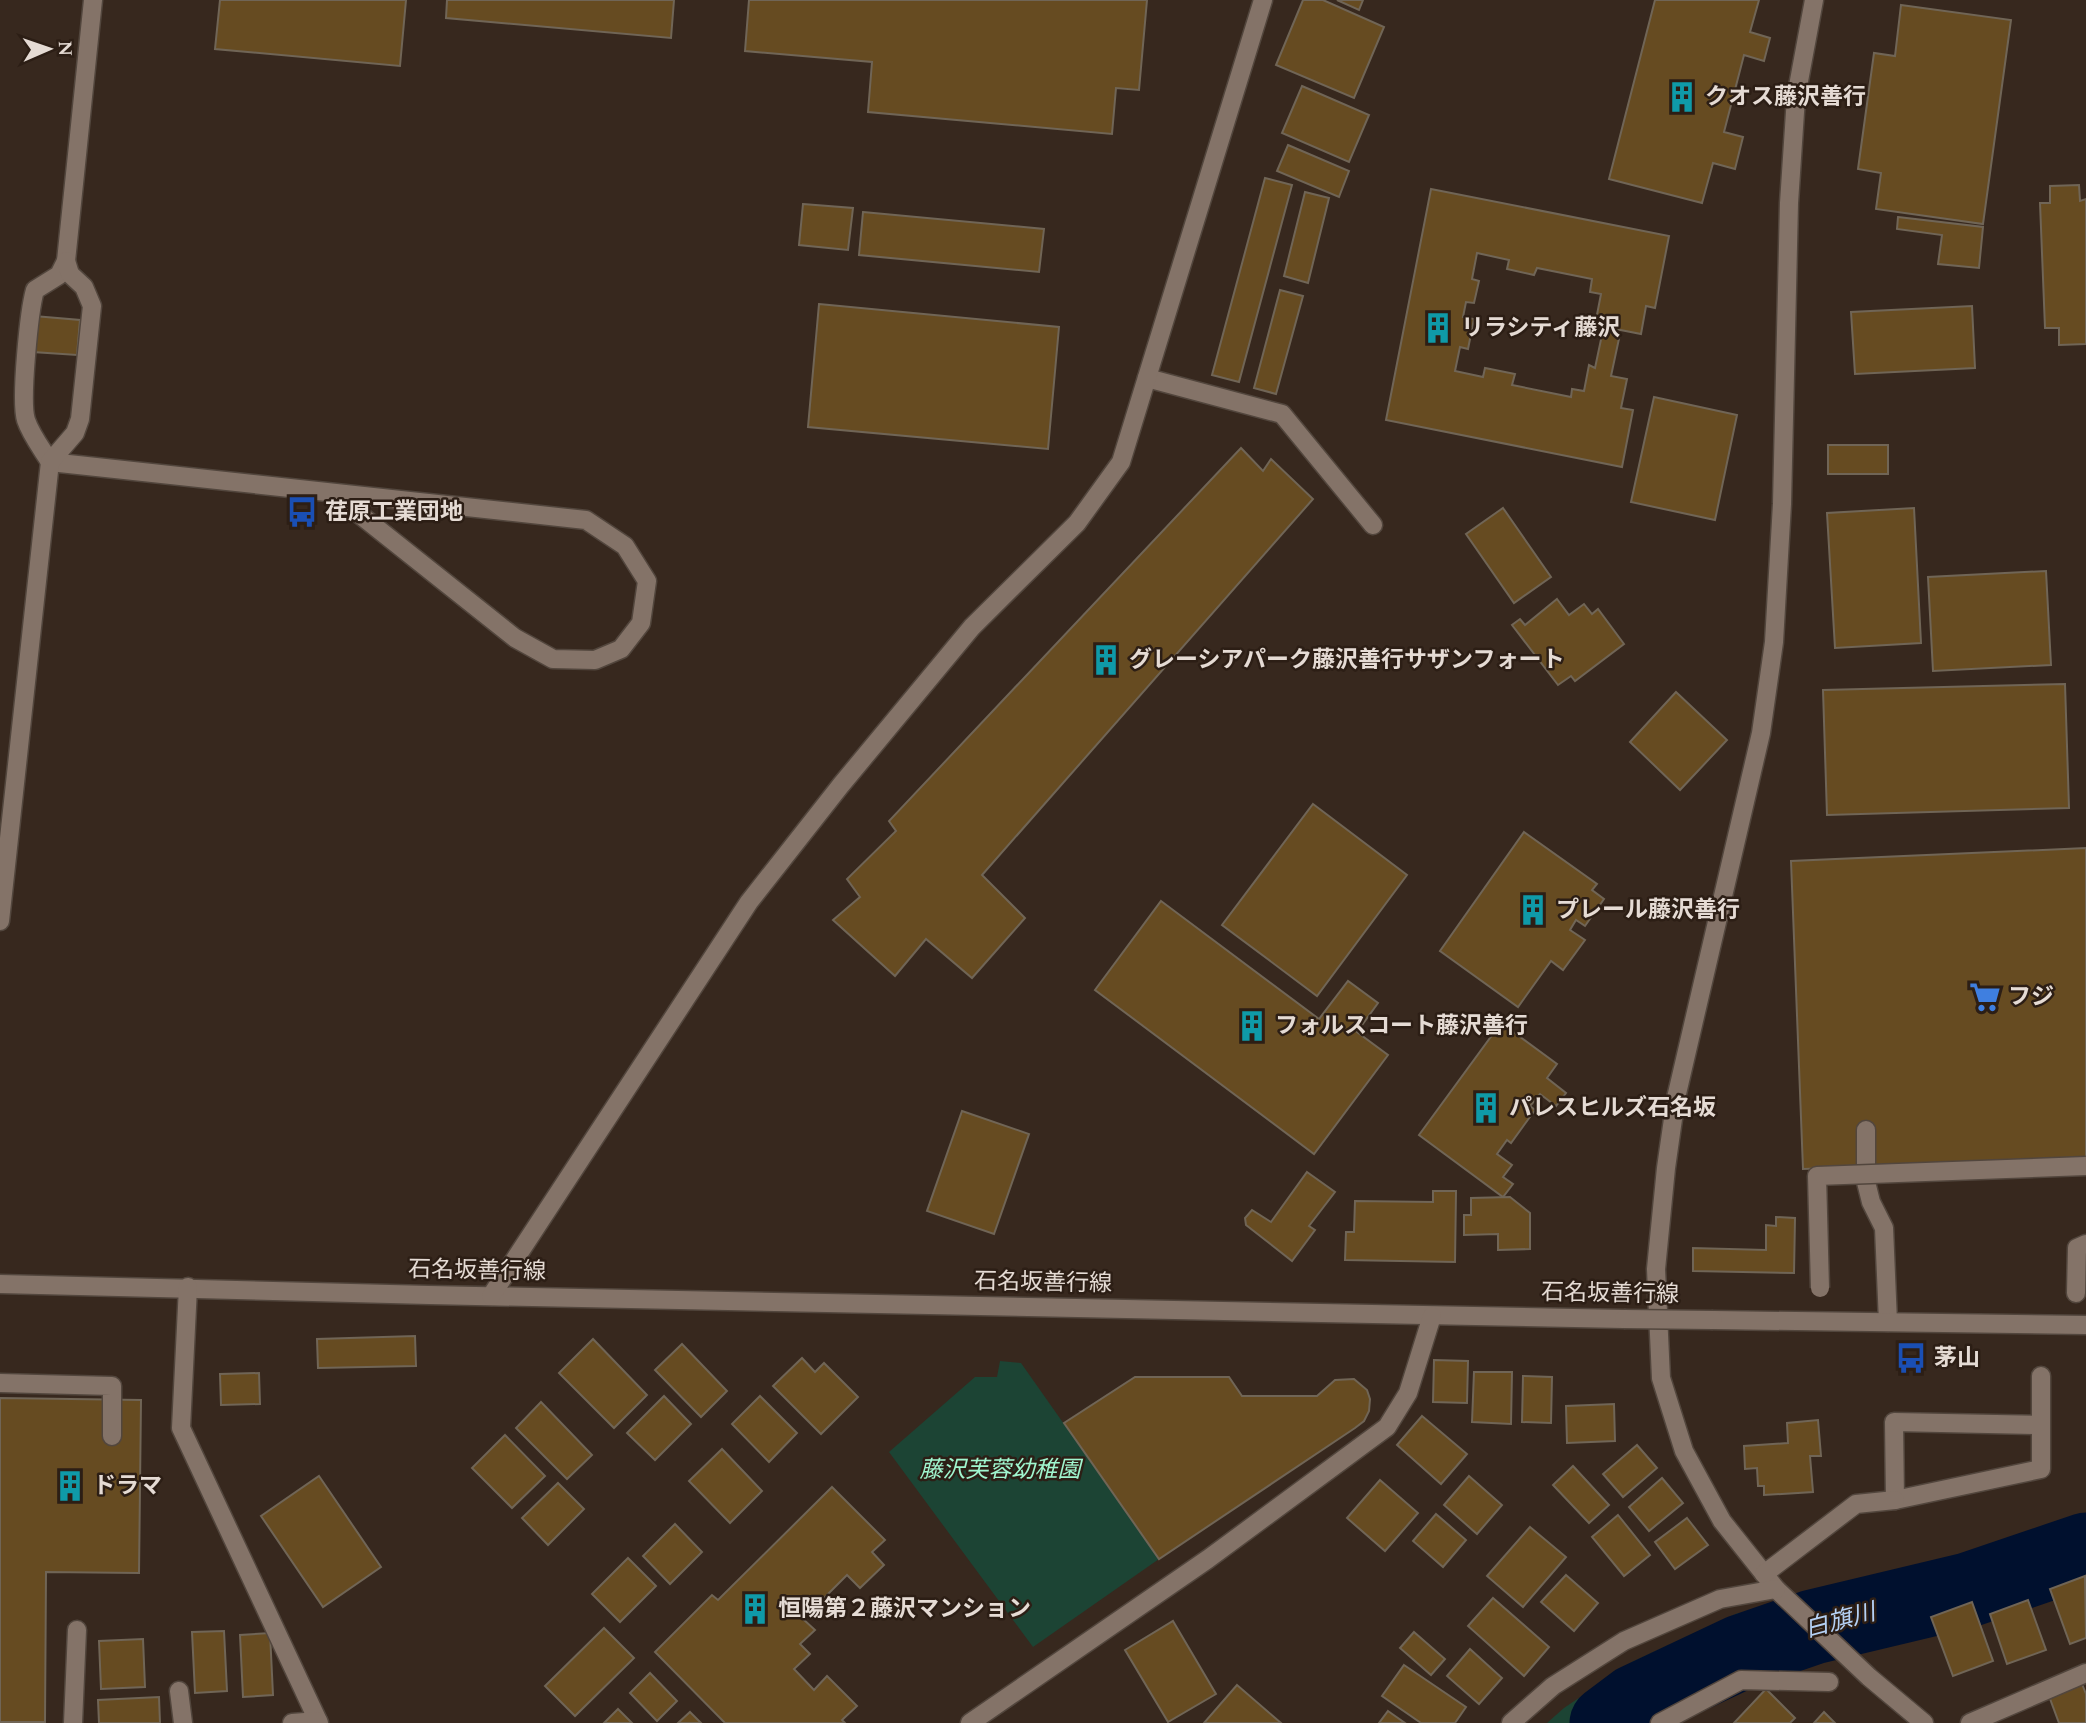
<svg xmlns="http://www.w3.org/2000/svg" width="2086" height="1723" viewBox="0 0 2086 1723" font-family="Spectral,'Noto Sans JP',serif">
<rect width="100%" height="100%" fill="#37281e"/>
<g fill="#1c4434">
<polygon points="1000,1361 1021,1363 1159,1559 1033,1647 889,1452 975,1377 997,1377"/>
<polygon points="1738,1613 1757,1614 1766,1629 1703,1654 1629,1691 1583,1723 1547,1723 1564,1708 1632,1662"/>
</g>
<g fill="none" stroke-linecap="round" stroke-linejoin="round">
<polyline stroke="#00102e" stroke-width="75" points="1607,1723 1635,1702 1741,1652 1813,1627 1968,1590 2086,1550"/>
</g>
<g fill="#664b21" stroke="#706556" stroke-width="2">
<polygon points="220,0 406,0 400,66 215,49"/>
<polygon points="447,0 674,0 671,38 446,18"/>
<polygon points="749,0 1147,0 1139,90 1116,88 1112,134 868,112 872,62 745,51"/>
<polygon points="1303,0 1323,0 1384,27 1354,98 1276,65"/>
<polygon points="1337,0 1363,0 1359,10"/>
<polygon points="1655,0 1759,0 1750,32 1770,38 1764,61 1744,55 1724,132 1743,137 1735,169 1713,163 1702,203 1609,179"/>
<polygon points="1901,5 2011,20 1983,224 1876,209 1881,173 1858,169 1874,53 1895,56"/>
<polygon points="1302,86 1369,115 1349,162 1282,133"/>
<polygon points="1288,145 1349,171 1339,197 1277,171"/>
<polygon points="1265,178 1292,185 1239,382 1212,375"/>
<polygon points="2079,185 2080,201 2086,199 2086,344 2059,345 2059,328 2045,328 2040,203 2050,203 2050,186"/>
<polygon points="1431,189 1669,236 1655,308 1646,306 1641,334 1595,325 1601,294 1590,292 1592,279 1537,268 1534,275 1507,269 1509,260 1477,253 1472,279 1479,281 1474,303 1466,302 1463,317 1474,319 1468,349 1460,347 1455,371 1483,377 1485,368 1515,374 1512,385 1571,397 1572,389 1584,391 1589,365 1595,368 1603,330 1620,334 1611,376 1627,379 1621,408 1633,410 1622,467 1386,420"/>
<polygon points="1305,192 1329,198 1308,283 1284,276"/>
<polygon points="803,204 853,208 848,250 799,245"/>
<polygon points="863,212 1044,229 1039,272 859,255"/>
<polygon points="1898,217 1983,227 1979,268 1938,264 1942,235 1897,229"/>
<polygon points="1280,290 1303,296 1276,394 1254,388"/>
<polygon points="819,304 1059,327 1048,449 808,427"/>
<polygon points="1972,306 1975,368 1855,374 1851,312"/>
<polygon points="34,316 80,320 77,355 33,352"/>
<polygon points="1654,397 1737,415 1715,520 1631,502"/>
<rect x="1828" y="445" width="60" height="29"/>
<polygon points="1241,448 1263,471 1271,459 1313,499 982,875 1025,918 972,978 926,939 895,976 833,920 860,897 847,879 896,831 889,821"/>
<polygon points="1503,508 1551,577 1514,603 1466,534"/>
<polygon points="1914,508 1921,643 1835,648 1827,513"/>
<polygon points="2046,571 2051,665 1933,671 1928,577"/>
<polygon points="1557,599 1569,615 1584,604 1592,614 1598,609 1624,644 1575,681 1571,676 1558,685 1512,625 1520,619 1525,625"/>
<polygon points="2065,684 2069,808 1827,815 1823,690"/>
<polygon points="1676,692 1727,740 1680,790 1630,742"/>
<polygon points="1313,804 1407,875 1317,996 1222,925"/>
<polygon points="1524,832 1597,884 1592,890 1604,899 1585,926 1576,920 1570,930 1585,940 1563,970 1551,961 1518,1007 1440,951"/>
<polygon points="2086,848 2086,1159 1803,1169 1791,861"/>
<polygon points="1161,901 1319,1019 1348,981 1378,1003 1357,1032 1388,1055 1314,1154 1095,990"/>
<polygon points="1501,1023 1557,1064 1547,1078 1566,1093 1556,1106 1540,1094 1530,1106 1535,1110 1511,1143 1507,1140 1497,1154 1512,1165 1503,1177 1513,1184 1503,1197 1419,1135"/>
<polygon points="962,1111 1029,1134 994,1234 927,1211"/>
<polygon points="1307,1172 1335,1192 1309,1226 1315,1230 1292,1261 1246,1225 1245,1218 1252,1210 1271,1222"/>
<polygon points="1433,1191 1456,1191 1455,1262 1345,1260 1346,1232 1354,1232 1355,1201 1433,1202"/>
<polygon points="1510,1197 1530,1213 1530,1249 1498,1250 1498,1234 1464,1235 1464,1215 1471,1215 1471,1198"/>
<polygon points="1776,1217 1795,1218 1794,1273 1693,1271 1693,1248 1766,1250 1766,1225 1776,1226"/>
<polygon points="415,1336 416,1366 318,1368 317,1339"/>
<polygon points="593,1339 647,1395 614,1428 559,1373"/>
<polygon points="682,1344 727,1391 701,1417 655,1370"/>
<polygon points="802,1358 815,1372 824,1363 858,1397 821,1434 773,1386"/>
<polygon points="1434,1360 1468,1361 1467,1403 1433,1402"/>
<polygon points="1474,1372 1512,1372 1511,1424 1472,1422"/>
<polygon points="259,1373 260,1404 221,1405 220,1374"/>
<polygon points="1523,1376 1552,1377 1551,1423 1522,1422"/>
<polygon points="1135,1377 1229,1377 1242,1396 1317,1396 1335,1380 1354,1379 1367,1390 1370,1399 1369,1411 1364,1421 1355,1428 1159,1559 1064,1423"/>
<polygon points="664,1396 691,1424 655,1460 627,1433"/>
<polygon points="760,1396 797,1433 769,1462 732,1424"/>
<polygon points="0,1398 141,1400 139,1573 46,1572 45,1722 0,1722"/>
<polygon points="541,1402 592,1455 567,1479 516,1428"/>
<polygon points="1614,1404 1615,1441 1567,1443 1566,1406"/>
<polygon points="1422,1416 1467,1454 1441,1484 1397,1445"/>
<polygon points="1818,1420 1821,1456 1810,1456 1813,1492 1764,1495 1764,1486 1758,1486 1757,1468 1745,1469 1744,1446 1788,1443 1787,1423"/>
<polygon points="505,1435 545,1476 512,1508 472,1468"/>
<polygon points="1637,1445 1657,1468 1623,1497 1603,1474"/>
<polygon points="722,1449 762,1491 730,1523 689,1481"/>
<polygon points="1573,1466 1609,1505 1589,1523 1553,1485"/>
<polygon points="319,1476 381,1567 323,1607 261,1516"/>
<polygon points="1469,1476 1502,1505 1477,1534 1444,1505"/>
<polygon points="1662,1478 1683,1503 1649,1531 1629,1507"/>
<polygon points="1380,1480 1418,1513 1385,1551 1347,1518"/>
<polygon points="558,1483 584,1509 548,1545 522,1518"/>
<polygon points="832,1487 885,1540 872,1552 884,1565 860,1588 847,1575 803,1619 815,1630 800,1644 810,1654 794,1669 814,1690 827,1676 857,1706 842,1720 845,1723 725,1723 655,1652 712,1595 718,1600"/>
<polygon points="1436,1514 1466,1540 1443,1567 1413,1541"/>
<polygon points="1618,1515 1650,1555 1624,1576 1592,1537"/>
<polygon points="1687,1518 1708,1545 1675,1569 1655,1542"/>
<polygon points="675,1524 702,1552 670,1584 643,1556"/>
<polygon points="1530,1527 1566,1557 1523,1607 1487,1576"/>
<polygon points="628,1558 656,1586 620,1622 592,1594"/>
<polygon points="1566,1575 1598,1603 1574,1631 1541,1602"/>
<polygon points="2085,1576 2086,1638 2070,1644 2050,1589"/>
<polygon points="1493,1598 1549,1647 1524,1676 1468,1626"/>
<polygon points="2028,1600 2046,1650 2007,1664 1990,1614"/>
<polygon points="1972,1602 1993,1661 1953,1676 1931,1617"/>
<polygon points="1173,1621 1216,1694 1168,1722 1125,1650"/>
<polygon points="604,1628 634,1658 575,1716 545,1686"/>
<polygon points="224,1631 227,1691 195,1693 192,1632"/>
<polygon points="1414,1632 1445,1659 1431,1675 1400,1648"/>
<polygon points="270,1633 273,1695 243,1697 240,1635"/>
<polygon points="143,1639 145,1687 101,1689 99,1641"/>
<polygon points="1470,1649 1502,1678 1479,1704 1447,1676"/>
<polygon points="1404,1665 1466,1707 1455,1723 1421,1723 1382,1696"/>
<polygon points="650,1673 677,1701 657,1721 630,1693"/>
<polygon points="2082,1684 2086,1694 2086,1723 2059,1723 2049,1696"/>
<polygon points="1237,1685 1281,1723 1204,1723"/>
<polygon points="1766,1689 1795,1718 1790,1723 1734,1723"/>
<polygon points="159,1697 160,1723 99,1723 98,1700"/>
<polygon points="618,1709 632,1723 604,1723"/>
<polygon points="1388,1711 1405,1723 1379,1723"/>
<polygon points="690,1712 701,1723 678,1723"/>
<polygon points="1824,1712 1835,1723 1814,1723"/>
</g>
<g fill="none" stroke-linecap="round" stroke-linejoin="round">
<defs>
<g id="minor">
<polyline points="1814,0 1796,97 1789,203 1782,504 1774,642 1761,733 1676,1098 1666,1168 1656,1269 1661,1378 1684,1451 1722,1521 1776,1589 1869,1677 1924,1723"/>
<polyline points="1147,378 1282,414 1373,525"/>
<polyline points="50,462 586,520 625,546 647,581 641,623 621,649 595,660 553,659 515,638 334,494"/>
<path d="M50,462c-8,-13 -19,-27 -24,-42 -6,-19 3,-109 9,-130l24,-15 7,-14 27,-261"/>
<polyline points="0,921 50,462 75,433 80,419 92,306 84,287 70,274 66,261"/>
<polyline points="1866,1130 1866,1182 1871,1202 1884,1228 1888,1322"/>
<polyline points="0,1284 429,1295 1624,1319"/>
<polyline points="188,1287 181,1428 319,1723"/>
<polyline points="2076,1293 2077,1248 2086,1244"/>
<polyline points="491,1296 749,902 841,785 972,627 1077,523 1121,462 1263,0"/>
<polyline points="1713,1320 2086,1325"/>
<polyline points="0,1383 112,1386 112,1436"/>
<polyline points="2040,1425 1894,1422 1895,1500 2041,1469 2041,1376"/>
<polyline points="1764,1574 1856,1504 1895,1500"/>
<polyline points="179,1691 183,1723"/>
<polyline points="73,1723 77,1630"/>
<polyline points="292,1723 318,1721"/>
<polyline points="970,1723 1208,1559 1387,1427 1408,1393 1432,1316"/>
<polyline points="1511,1723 1553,1686 1624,1641 1720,1599 1776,1589"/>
<polyline points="1660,1723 1741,1680 1829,1682"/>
<polyline points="1970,1723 2086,1673"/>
</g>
</defs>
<use href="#minor" stroke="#52463d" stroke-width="21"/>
<use href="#minor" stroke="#847368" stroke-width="18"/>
<defs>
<g id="minor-bridge">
<polyline points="1820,1288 1817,1176 2086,1166"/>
<polyline points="1624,1319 1713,1320"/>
</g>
</defs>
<use href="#minor-bridge" stroke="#52463d" stroke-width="21" stroke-linecap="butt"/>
<use href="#minor-bridge" stroke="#847368" stroke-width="18"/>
</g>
<defs>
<symbol id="building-bare" viewBox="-9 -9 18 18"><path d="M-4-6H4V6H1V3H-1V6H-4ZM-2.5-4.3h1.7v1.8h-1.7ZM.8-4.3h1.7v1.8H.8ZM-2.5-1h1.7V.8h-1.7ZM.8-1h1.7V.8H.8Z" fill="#0f9aa8" stroke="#2c1e15" stroke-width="2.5" paint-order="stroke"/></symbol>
<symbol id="bus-bare" viewBox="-9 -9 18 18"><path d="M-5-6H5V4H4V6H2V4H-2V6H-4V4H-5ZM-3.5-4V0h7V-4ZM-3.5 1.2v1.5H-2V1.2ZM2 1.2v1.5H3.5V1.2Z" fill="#1a4fb4" stroke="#2c1e15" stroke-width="2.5" paint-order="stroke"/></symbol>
<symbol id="supermarket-bare" viewBox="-9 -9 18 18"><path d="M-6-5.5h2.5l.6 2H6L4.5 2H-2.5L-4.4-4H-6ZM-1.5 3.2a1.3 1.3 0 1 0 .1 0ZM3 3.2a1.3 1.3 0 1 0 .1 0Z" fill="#3f7fe0" stroke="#2c1e15" stroke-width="2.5" paint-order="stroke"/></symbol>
</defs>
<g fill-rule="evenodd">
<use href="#building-bare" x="1660" y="75" width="44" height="44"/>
<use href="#building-bare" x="1416" y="306" width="44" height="44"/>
<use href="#bus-bare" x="280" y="490" width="44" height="44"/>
<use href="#building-bare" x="1084" y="638" width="44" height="44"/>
<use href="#building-bare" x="1511" y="888" width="44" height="44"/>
<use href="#supermarket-bare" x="1963" y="975" width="44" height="44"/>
<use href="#building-bare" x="1230" y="1004" width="44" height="44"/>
<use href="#building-bare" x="1464" y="1086" width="44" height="44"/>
<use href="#bus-bare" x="1889" y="1336" width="44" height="44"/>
<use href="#building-bare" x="48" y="1464" width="44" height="44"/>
<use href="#building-bare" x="733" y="1587" width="44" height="44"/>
</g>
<g text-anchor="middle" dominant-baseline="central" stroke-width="5" stroke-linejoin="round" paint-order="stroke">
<g font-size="23" font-weight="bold" fill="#e5dbd4" stroke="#2c1e15" text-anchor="start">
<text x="1705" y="97">クオス藤沢善行</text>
<text x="1461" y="328">リラシティ藤沢</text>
<text x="325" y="512">荏原工業団地</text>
<text x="1129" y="660">グレーシアパーク藤沢善行サザンフォート</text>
<text x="1556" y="910">プレール藤沢善行</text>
<text x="2008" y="997">フジ</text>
<text x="1275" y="1026">フォルスコート藤沢善行</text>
<text x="1509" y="1108">パレスヒルズ石名坂</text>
<text x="1934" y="1358">茅山</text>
<text x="93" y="1486">ドラマ</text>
<text x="778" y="1609">恒陽第２藤沢マンション</text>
</g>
<g font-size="23" fill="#e5dbd4" stroke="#2c1e15">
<text transform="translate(477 1271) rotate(1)">石名坂善行線</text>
<text transform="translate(1043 1283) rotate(1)">石名坂善行線</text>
<text transform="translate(1610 1294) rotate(1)">石名坂善行線</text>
</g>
<g font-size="23" font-style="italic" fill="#a0f6cf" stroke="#2c1e15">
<text x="1000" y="1470">藤沢芙蓉幼稚園</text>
</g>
<g font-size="24" font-style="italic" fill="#b5d1f5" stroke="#2c1e15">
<text transform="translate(1840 1621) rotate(-15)">白旗川</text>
</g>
</g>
<g transform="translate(49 49) rotate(88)" stroke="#2c1e15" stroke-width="5" paint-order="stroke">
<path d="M0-5L12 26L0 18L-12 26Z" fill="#e5dbd4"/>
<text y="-10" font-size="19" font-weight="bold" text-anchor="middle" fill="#e5dbd4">N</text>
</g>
</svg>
